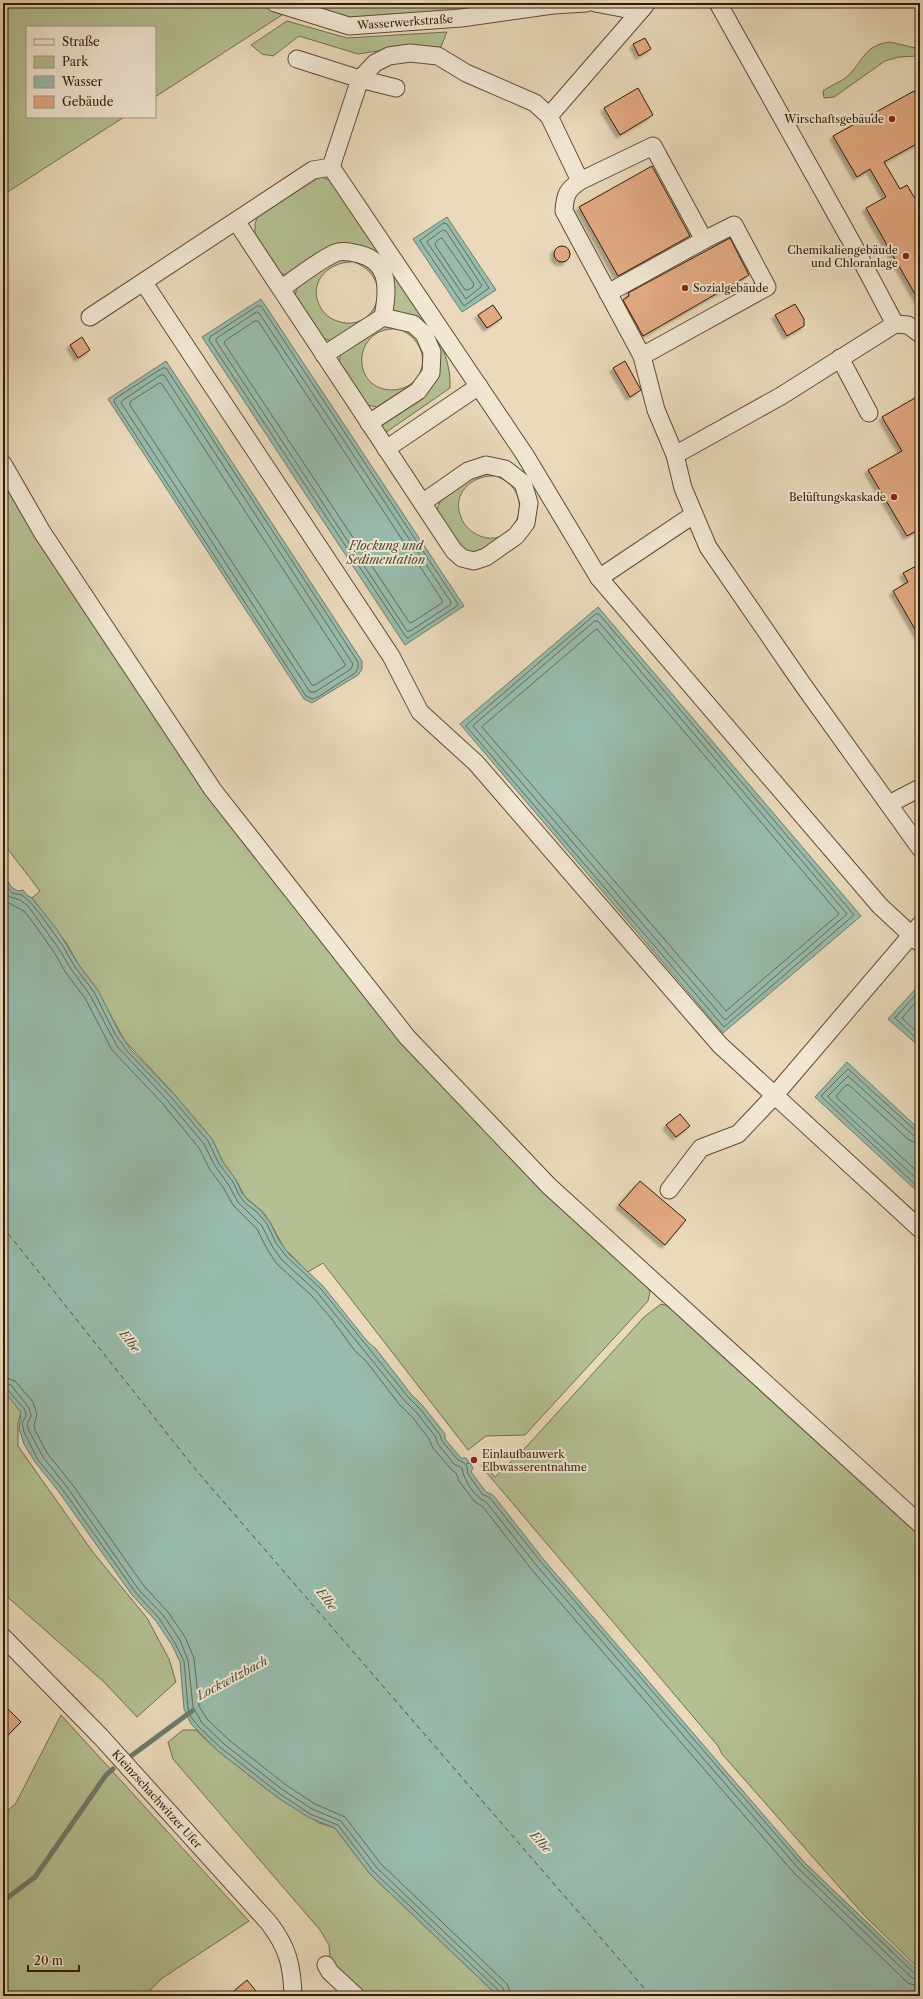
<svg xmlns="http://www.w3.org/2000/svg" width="923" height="1999" viewBox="0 0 923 1999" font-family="'Libre Caslon Text',serif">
<defs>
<filter id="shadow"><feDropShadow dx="-3.5" dy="3.5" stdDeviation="1" flood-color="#0004"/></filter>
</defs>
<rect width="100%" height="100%" fill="#eadabb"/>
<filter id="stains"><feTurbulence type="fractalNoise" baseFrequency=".005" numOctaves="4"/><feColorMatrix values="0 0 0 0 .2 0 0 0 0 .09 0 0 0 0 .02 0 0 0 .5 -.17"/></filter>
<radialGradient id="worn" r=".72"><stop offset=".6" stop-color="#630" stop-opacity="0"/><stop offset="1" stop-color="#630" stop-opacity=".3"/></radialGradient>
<g fill="#b4c092" stroke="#736e4c">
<polygon points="3,3 257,3 285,13 155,97 155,27 27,27 27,117 124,117 3,195"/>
<polygon points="295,3 533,3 349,20"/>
<polygon points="287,21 347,38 447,32 440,49 417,45 358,54 299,36 273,56 262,54 251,45"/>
<path d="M890,42l30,7v10l-3,-3 -18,1 -14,4 -51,36 -10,1 -1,-7c8,-6 20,-10 27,-17 14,-16 16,-29 40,-32z"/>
<path d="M321,177l13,5 102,150c8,19 15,35 14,56l-65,45 -5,-5 2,-5 56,-68 -48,-48 -27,-57 -69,25 -11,-1 -9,-4 -19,-29v-17l4,-13 49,-31z"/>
<path d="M352,257l-1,5c-21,0 -41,18 -33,40 3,9 10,16 19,19 39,14 60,-43 17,-59l1,-5 17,10 10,18 -7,29 -43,27 -10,-3 -27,-42 2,-9 28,-23z"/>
<path d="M389,323l10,6c-46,-4 -50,58 -9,61 8,0 17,-2 23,-8 18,-17 9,-43 -12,-52l16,4 10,28 -7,19 -43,26 -10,-2 -28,-42 2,-10z"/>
<polygon points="3,471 38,534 404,1040 647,1284 650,1292 648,1301 525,1435 486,1436 468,1450 323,1263 308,1272 284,1248 270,1222 263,1212 245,1197 236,1180 223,1162 212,1139 174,1094 125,1041 94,985 78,964 67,944 32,898 40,891 3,843"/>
<path d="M496,471l-2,5c-22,-1 -43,18 -33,41 3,9 10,15 19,19 36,14 58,-43 18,-59l1,-5 21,17 2,30 -38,34h-20l-27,-43c6,-25 37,-33 59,-39z"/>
<polygon points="661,1304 674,1308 920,1530 920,1970 863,1914 722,1754 718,1746 481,1466 483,1463 495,1477 528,1445 644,1317"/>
<polygon points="3,1390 21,1412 18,1423 18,1446 92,1551 147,1618 169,1659 176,1682 137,1717 104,1682 3,1593"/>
<polygon points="61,1715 249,1921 161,1979 145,1996 3,1996 3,1815 16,1803"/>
<polygon points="183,1730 196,1730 218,1751 277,1797 319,1823 335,1828 370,1874 498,1996 364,1996 331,1968 329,1945 320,1930 173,1759 168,1742"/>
</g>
<g fill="#98bbad" stroke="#6f7b6a">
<polygon points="447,217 496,290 462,312 413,239"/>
<polygon points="261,299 464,606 405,645 202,337"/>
<polygon points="166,361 362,661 362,669 358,675 312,703 304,699 108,399"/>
<polygon points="598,607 861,916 723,1033 460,724"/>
<polygon points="3,872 11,887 18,891 23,890 28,896 32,898 58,931 78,964 98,990 119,1032 131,1050 174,1094 212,1139 223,1162 236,1180 242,1193 248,1200 259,1209 270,1222 279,1241 289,1254 323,1286 367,1341 376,1349 411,1394 423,1406 445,1434 445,1439 461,1458 466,1458 469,1462 466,1464 470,1463 473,1468 471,1472 486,1492 493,1495 544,1560 805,1863 920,1973 920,1996 498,1996 370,1874 335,1828 308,1817 277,1797 218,1751 191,1724 184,1709 180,1662 172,1645 156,1621 132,1595 59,1492 35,1462 24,1444 19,1429 21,1412 3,1390"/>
<polygon points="920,984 920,1047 888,1019"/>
<polygon points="847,1062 920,1130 920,1194 815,1097"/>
</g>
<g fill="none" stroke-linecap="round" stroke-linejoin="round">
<g stroke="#656b5a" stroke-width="1">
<polygon points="444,223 447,224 489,288 464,306 420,241"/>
<polygon points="443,230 446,231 482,286 466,299 427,242"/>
<polygon points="442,238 474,284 473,287 468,290 465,290 435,245 436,242"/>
<polygon points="258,306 261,306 458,604 457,606 408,638 406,637 209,340 210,337"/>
<polygon points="257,312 259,313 451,602 450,605 410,631 407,631 216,341 216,339"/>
<polygon points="255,321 258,321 442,600 442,603 411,623 409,622 224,343 225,341"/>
<polygon points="163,368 166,368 358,662 358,668 355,673 318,697 312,699 306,696 114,402 115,399"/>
<polygon points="161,375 164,375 353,664 351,669 315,692 310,692 121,403 122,401"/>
<polygon points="160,383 162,384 345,664 345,666 315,685 312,685 130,405 130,402"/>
<polygon points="596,614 599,614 854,915 724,1027 466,726"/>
<polygon points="595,621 598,621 847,914 725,1020 473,726"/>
<polygon points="597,629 839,914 726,1011 482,727"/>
<polyline points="3,882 12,893 22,895 30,902 40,914 63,946 75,967 94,992 115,1034 128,1052 171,1097 208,1141 219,1164 233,1182 239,1195 245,1203 257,1212 267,1224 276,1243 286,1256 321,1289 408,1397 421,1410 440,1435 442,1441 458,1460 464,1463 467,1467 468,1474 482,1494 490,1498 541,1562 802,1865 916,1975 920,1976"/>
<path d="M3,891l7,6 10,3 8,6 8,11 23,32 12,20 19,26 27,51 50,54 37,44 11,22 13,18 10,18 24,24 10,20 10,14 35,32 87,108 13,13 18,23 3,8 16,20 8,4c1,11 13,30 24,34l51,64 261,302 114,110 8,3"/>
<polyline points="3,900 24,911 32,921 54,952 66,973 85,998 112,1050 163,1104 199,1148 210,1170 223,1187 233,1205 257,1229 267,1249 277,1264 312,1296 331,1318 355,1351 366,1361 399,1404 413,1418 429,1439 433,1448 450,1468 456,1473 459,1481 474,1501 483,1507 532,1570 793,1872 908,1983 920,1987"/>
<polyline points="920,990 895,1018 920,1042"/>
<polyline points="920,997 902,1018 920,1035"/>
<polyline points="920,1133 916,1131 848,1069 821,1096 920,1189"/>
<polyline points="920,1138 913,1135 848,1076 828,1096 829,1098 920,1182"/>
<polyline points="920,1144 909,1140 849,1085 846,1085 837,1095 837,1098 920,1174"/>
<polyline points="3,1377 15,1381 33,1402 37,1414 34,1425 35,1430 47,1453 72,1484 144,1586 168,1612 185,1637 194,1658 199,1706 207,1719 229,1740 286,1785 315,1804 345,1817 381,1864 507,1984 512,1996"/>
<polyline points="3,1383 11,1385 29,1408 31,1416 27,1424 29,1431 43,1457 67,1487 139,1590 163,1615 180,1640 188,1660 193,1707 202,1723 224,1744 283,1790 312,1809 341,1821 377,1868 503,1988 506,1996"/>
<polyline points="3,1388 8,1390 25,1410 26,1416 22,1423 24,1432 38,1460 63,1490 136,1593 159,1618 175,1643 184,1661 188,1708 191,1717 199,1727 221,1748 280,1794 310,1814 338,1825 373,1871 499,1991 501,1996"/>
</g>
<g stroke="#6f7b6a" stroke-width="5">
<polyline points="131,1756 192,1711"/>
<polyline points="3,1901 35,1877 106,1775 113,1769"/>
</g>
<polyline stroke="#514b38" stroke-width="1" stroke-dasharray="5 4" stroke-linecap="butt" points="3,1227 196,1470 651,1996"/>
</g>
<g fill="#e3a982" stroke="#321b06" filter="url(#shadow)">
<polygon points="645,38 651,49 639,56 633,44"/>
<polygon points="638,88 653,115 620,135 604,108"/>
<polygon points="914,91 920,102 920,142 884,162 900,189 907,185 920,207 920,303 866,208 886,197 870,169 857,177 833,136"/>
<polygon points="652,166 690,236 618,276 579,207"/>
<polygon points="730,238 749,275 643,336 623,300 629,296 628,293"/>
<circle cx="562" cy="254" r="8"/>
<polygon points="795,304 804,319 804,326 787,336 775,315"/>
<polygon points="493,305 502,318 487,328 478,315"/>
<polygon points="82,337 90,350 78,358 70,345"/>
<polygon points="625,361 641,390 630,397 613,368"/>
<polygon points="920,395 920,529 907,536 868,470 902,451 882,417"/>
<polygon points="920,564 920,638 893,591 908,582 903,573"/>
<polygon points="680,1114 690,1126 676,1137 666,1125"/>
<polygon points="640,1181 686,1220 665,1245 619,1205"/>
<polygon points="3,1704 21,1722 3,1740"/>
<polygon points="247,1980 260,1996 228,1996"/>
</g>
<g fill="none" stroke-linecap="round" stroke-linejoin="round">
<defs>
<g id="minor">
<polyline points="275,3 349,26 461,18 553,5 586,3"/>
<polyline points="595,3 632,10 642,9 646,4"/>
<path d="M642,9l-93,107 31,65c-13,9 -15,14 -16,30l78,145 14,54 19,45 8,33 25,59 95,138 117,163"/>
<polyline points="360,79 375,63 389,56 410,53 438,56 466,73 535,103 549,116"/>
<polyline points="360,79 396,88"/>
<polyline points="331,167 525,455 599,578 880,906 920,943"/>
<polyline points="580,181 653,146 704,240 734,225 767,287 642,356"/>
<polyline points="236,221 454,551 462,558 474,561 486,557 516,536 526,523 529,503 523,483 505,469 486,465 468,471 422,503"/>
<polyline points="144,283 391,656 420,712 476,763 720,1045 920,1229"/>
<path d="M281,289c15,-11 37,-28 54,-36 7,-3 16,-1 24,1 32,8 29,37 24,63l30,7 11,10 8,18 -1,21 -13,18 -49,32"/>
<polyline points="608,293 704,240"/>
<polyline points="90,317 313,170 331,167 360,79 297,59"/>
<polyline points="895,324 908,325 920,334"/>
<polyline points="324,355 383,317"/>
<polyline points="840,358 869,413"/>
<polyline points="386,449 479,386"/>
<polyline points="675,455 781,396 895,324 851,241 718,3"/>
<polyline points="3,464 42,532 213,790 407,1037 549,1186 920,1524"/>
<polyline points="599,578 693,515"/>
<polyline points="889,804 920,788"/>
<polyline points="669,1190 701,1148 738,1134 774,1096 920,925"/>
<path d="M3,1637l98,100 168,186c19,25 23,42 24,73"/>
<polyline points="326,1965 330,1972 356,1996"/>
</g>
</defs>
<use href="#minor" stroke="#604b33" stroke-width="19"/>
<use href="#minor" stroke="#f1e7d3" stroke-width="17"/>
</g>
<g fill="#8f2418" stroke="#f1e7d3" stroke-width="1.5">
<circle cx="892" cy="119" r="4"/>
<circle cx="906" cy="256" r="4"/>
<circle cx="685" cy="288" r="4"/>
<circle cx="894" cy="497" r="4"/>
<circle cx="474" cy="1460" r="4"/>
</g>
<g text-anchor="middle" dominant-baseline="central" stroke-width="4" stroke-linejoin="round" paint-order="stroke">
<g font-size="11" fill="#321b06" stroke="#f1e7d3">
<text transform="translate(405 22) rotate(-4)">Wasserwerkstraße</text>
<text transform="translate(157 1799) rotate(48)">Kleinzschachwitzer Ufer</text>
</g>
<g font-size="11" fill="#321b06" stroke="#f1e7d3" text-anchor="end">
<text x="884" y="119">Wirschaftsgebäude</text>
<text x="898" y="250">Chemikaliengebäude<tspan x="898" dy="13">und Chloranlage</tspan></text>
<text x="693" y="288" text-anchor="start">Sozialgebäude</text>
<text x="886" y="497">Belüftungskaskade</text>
<text x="482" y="1454" text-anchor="start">Einlaufbauwerk<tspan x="482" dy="13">Elbwasserentnahme</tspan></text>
</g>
<g font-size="12" font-style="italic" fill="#514b38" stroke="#f1e7d3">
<text x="386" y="545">Flockung und<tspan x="386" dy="14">Sedimentation</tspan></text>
<text transform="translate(130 1341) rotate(52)">Elbe</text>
<text transform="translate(327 1599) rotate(53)">Elbe</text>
<text transform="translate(232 1678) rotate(-28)">Lockwitzbach</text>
<text transform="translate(541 1842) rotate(48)">Elbe</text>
</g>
</g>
<rect width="923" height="1999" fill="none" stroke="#eadabb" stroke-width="16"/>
<rect x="4" y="4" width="915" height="1991" fill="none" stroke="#321b06" stroke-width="2"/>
<rect x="8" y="8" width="907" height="1983" fill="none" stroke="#321b06"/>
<rect x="26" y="26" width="130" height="92" fill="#f1e7d3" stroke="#a59581"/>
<rect x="34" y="39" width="20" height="6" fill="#f1e7d3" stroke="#a59581"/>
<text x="62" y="46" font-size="12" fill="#321b06">Straße</text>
<rect x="34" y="56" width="20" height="12" fill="#b4c092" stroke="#a59581"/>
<text x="62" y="66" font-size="12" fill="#321b06">Park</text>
<rect x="34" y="76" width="20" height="12" fill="#98bbad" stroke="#a59581"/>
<text x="62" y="86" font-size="12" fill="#321b06">Wasser</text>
<rect x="34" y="96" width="20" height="12" fill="#e3a982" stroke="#a59581"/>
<text x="62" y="106" font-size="12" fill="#321b06">Gebäude</text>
<path d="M28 1965v6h51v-6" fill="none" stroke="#321b06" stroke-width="2"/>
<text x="34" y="1965" font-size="12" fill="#321b06" stroke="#f1e7d3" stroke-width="3" paint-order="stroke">20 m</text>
<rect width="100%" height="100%" filter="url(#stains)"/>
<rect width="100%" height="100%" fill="url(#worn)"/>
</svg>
